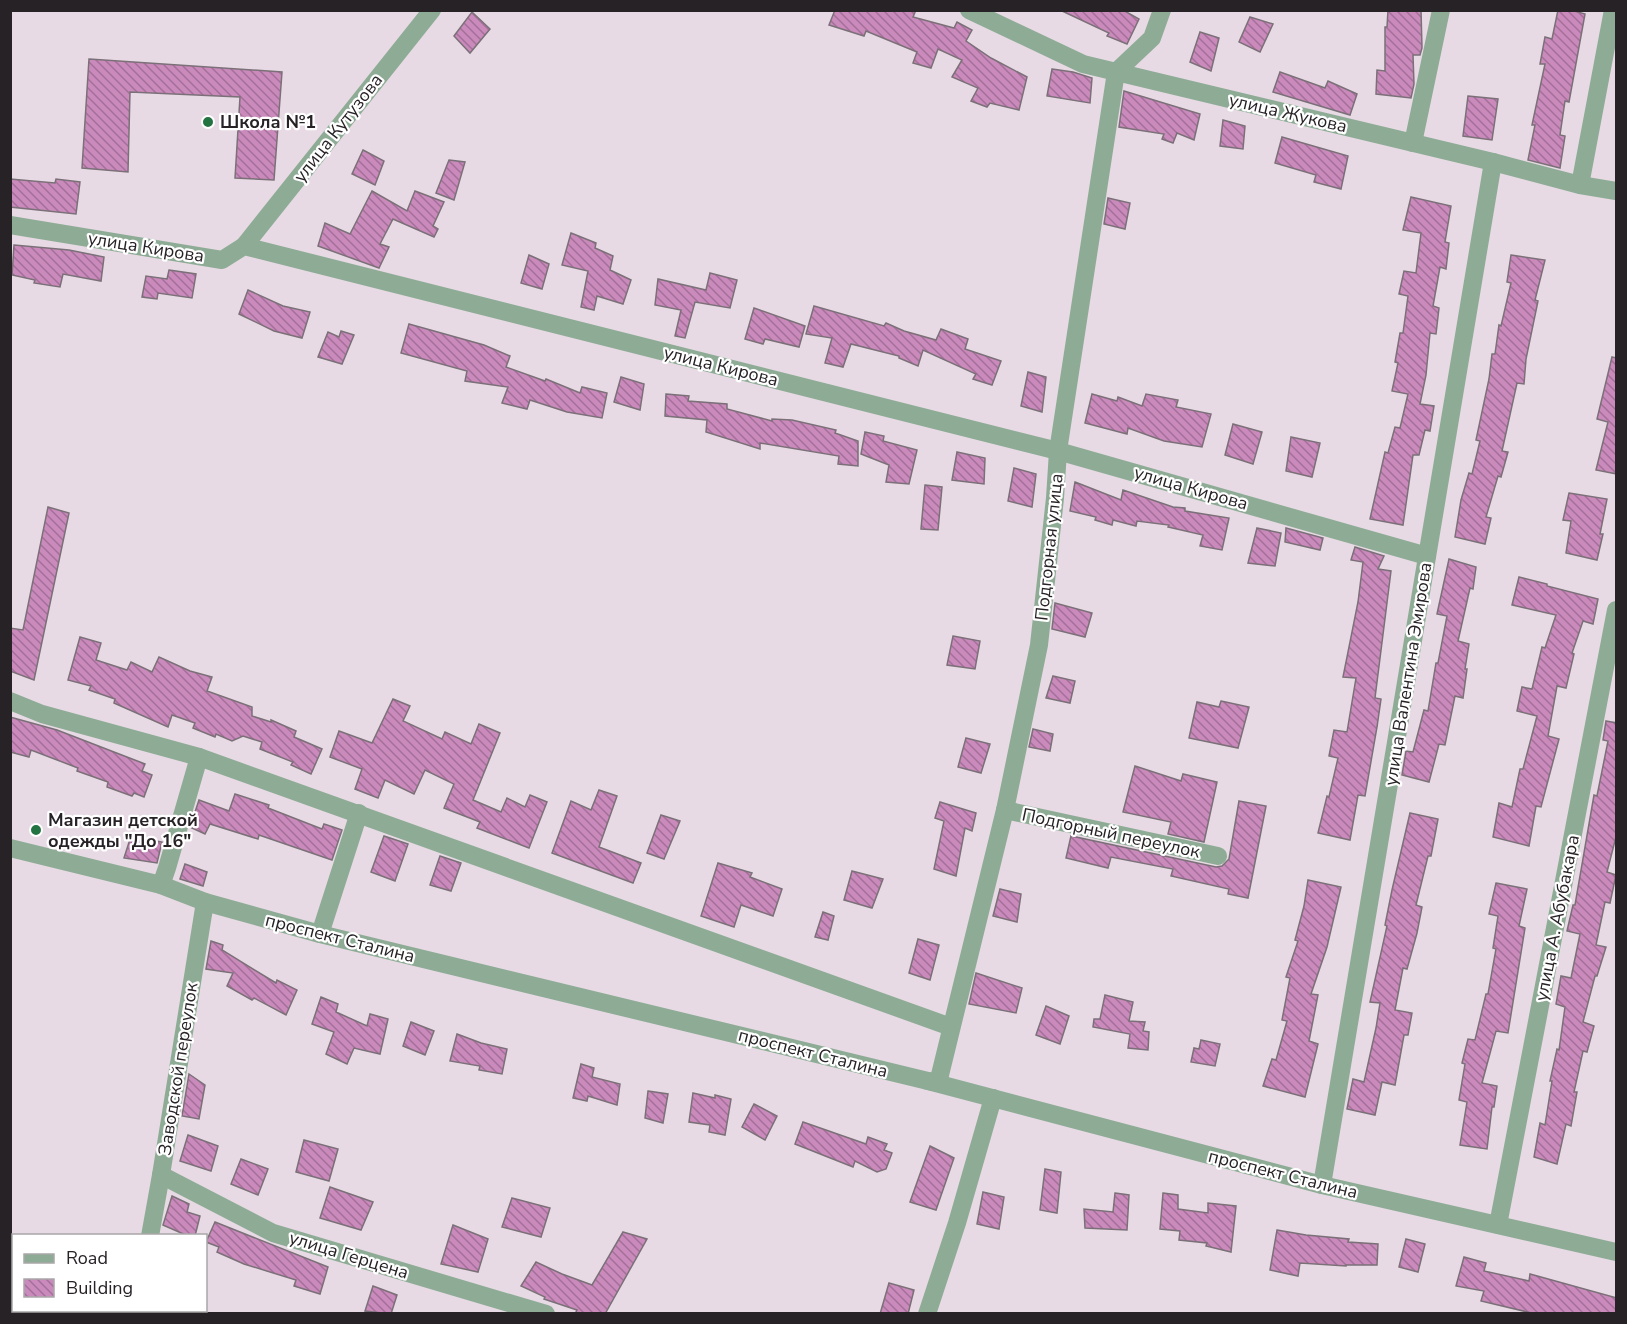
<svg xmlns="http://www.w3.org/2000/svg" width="1627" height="1324" viewBox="0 0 1627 1324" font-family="'Nunito Sans',sans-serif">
<defs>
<pattern id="building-back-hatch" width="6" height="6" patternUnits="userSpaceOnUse" patternTransform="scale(1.5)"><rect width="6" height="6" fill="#ca8abc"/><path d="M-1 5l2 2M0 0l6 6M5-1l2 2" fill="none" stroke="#a47099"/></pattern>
</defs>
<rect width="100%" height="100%" fill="#e7dae4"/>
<g fill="url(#building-back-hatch)" stroke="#7b7078" stroke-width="1.5">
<polygon points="835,10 916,10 913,17 954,28 957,22 972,30 966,41 991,58 1027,77 1019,110 990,103 987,107 971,101 978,88 952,77 962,60 938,49 931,68 913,63 917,52 866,31 864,36 829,25"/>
<polygon points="1060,10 1123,10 1139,19 1127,44 1107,36 1109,33"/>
<polygon points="1388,10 1421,10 1422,48 1420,55 1413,55 1414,84 1411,98 1376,94 1377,70 1385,71 1385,27 1387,27"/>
<polygon points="1558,10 1571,10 1585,14 1569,102 1565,101 1560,135 1565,136 1560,168 1528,160 1535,125 1532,125 1545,64 1540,64 1545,37 1552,39"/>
<polygon points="472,12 490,29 470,53 454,36"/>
<polygon points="1250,17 1273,24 1260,52 1239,42"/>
<polygon points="1200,32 1219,38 1211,71 1190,62"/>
<polygon points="89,59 282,72 274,180 235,178 240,97 130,92 128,172 82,168"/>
<polygon points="1052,69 1073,72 1092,78 1090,103 1047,96"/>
<polygon points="1280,72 1325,88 1328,81 1357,94 1350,115 1273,92"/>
<polygon points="1124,91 1200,114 1194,140 1177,133 1173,143 1162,139 1164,134 1119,127"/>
<polygon points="1468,96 1498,99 1492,140 1463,136"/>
<polygon points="1223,120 1245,126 1243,149 1220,146"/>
<polygon points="1282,137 1348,156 1341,189 1314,182 1316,175 1275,163"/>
<polygon points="363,150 384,161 375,185 352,174"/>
<polygon points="449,160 465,162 454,200 436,193"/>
<polygon points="10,179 55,183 56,179 80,182 76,214 10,207"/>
<polygon points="372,191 407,211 415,191 444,202 433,226 438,229 434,237 393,219 380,244 389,247 379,268 318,246 325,223 350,234"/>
<polygon points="1411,197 1451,206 1445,242 1449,243 1446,269 1440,267 1433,306 1439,308 1436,334 1430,333 1426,375 1420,404 1434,406 1430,431 1425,430 1419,455 1413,455 1403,525 1370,519 1385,452 1388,453 1395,427 1400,428 1408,394 1392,391 1398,363 1395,362 1400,333 1403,333 1408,296 1399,294 1404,271 1416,273 1421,233 1403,230"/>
<polygon points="1108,198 1130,203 1125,229 1104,224"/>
<polygon points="571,233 596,243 595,248 613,256 610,270 631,280 623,304 597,296 594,310 581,307 588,271 562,265"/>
<polygon points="14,245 69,250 104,257 101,281 63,274 60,287 34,283 35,280 12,275"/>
<polygon points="529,255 549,264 542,289 521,283"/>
<polygon points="1511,255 1545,260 1535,300 1538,301 1526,359 1524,384 1517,383 1502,451 1508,452 1501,477 1498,476 1486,517 1491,518 1485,544 1455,537 1461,500 1469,473 1472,474 1480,441 1476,440 1489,379 1492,354 1495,354 1499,325 1501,326 1511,283 1507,282"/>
<polygon points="169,270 196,274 192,298 158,293 157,299 142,297 146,276 167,279"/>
<polygon points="710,273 737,280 730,308 695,302 685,338 675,336 681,310 655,305 658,279 706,290"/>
<polygon points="248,290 283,306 310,312 302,338 274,331 239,314"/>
<polygon points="814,306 884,326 886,323 904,331 936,340 941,329 968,339 965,349 1001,361 992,385 973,379 976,374 923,350 918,366 899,358 899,356 851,344 843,367 825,363 832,338 806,334"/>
<polygon points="754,308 805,326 799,347 765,339 763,344 745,339"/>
<polygon points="409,324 484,345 510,356 506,367 545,381 546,379 580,393 582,387 607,393 602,418 567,412 530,400 527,409 502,403 508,387 465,381 467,371 401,353"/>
<polygon points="341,331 354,335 342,364 318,357 328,332 339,337"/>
<polygon points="1612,357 1617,358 1617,474 1596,470 1608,422 1597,419"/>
<polygon points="1028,372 1046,377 1042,412 1021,406"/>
<polygon points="621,377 644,384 640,410 614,402"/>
<polygon points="666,394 689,396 688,401 727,404 727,409 772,421 772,419 792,420 836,430 835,433 858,441 858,466 838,464 839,456 760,443 760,449 706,432 707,420 665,416"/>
<polygon points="1092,394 1117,401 1118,397 1142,406 1146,394 1178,400 1176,407 1211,414 1202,447 1164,441 1128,428 1127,434 1085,423"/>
<polygon points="1233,424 1262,432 1253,464 1225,455"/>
<polygon points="865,432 884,436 883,441 917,450 909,484 886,482 889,465 861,454"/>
<polygon points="1291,437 1320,443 1312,477 1286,471"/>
<polygon points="957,452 985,458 984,484 952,480"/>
<polygon points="1014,468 1036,474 1032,507 1008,501"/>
<polygon points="1075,482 1121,500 1123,490 1173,507 1185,508 1185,511 1229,518 1222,550 1200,546 1203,535 1168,527 1169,525 1137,521 1136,526 1113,520 1112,525 1095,520 1096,517 1070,511"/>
<polygon points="925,485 942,487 938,530 921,529"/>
<polygon points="1569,493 1607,499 1600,534 1603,534 1597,560 1566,553 1571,521 1563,520"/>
<polygon points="48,507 69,513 34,680 10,671 10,628 23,630"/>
<polygon points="1257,528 1281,533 1275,566 1248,563"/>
<polygon points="1286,528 1323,538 1320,550 1285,542"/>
<polygon points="1355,547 1384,556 1378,569 1391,571 1375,698 1381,699 1377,727 1365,796 1358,795 1350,840 1318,833 1327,796 1329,797 1338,758 1329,756 1334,730 1347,732 1356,678 1343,677 1358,602 1363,562 1351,560"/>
<polygon points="1449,559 1476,567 1473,589 1470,588 1458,641 1469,644 1465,669 1467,669 1463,698 1455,696 1445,745 1439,744 1429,782 1402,775 1406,751 1413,752 1424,710 1428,711 1436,663 1438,663 1447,616 1437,614"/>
<polygon points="1519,577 1547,584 1547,586 1598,599 1593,624 1583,621 1572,653 1574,654 1566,688 1557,686 1548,736 1559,739 1541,807 1536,806 1529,846 1493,837 1499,803 1512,807 1520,769 1523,769 1537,716 1517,711 1522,687 1532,689 1542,647 1545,648 1556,615 1512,605"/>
<polygon points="1055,603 1092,613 1085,637 1052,629"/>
<polygon points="953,636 980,641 975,669 947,665"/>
<polygon points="80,637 101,643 96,660 127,670 131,662 152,672 159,657 190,671 212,677 207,691 252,707 252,716 271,722 271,720 296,731 294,737 322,749 311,774 291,765 293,762 260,749 262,742 243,736 232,741 216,734 215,737 193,728 195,723 172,715 168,727 114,703 115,699 89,690 91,686 68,680"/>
<polygon points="1053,676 1075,681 1070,703 1046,698"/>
<polygon points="393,699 410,706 403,721 442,739 445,732 471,744 479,724 500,733 473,800 501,812 507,798 525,807 530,795 547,802 529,848 477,828 480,822 444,808 454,784 425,770 414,794 385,780 378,798 355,789 362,769 330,757 339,731 372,743"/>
<polygon points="1221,701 1249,707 1238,748 1189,738 1197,702 1219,707"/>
<polygon points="10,717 57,730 145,764 142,771 152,775 144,797 134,793 132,796 107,787 108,782 77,771 78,768 31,750 29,757 10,752"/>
<polygon points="1606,721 1617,723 1617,833 1607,872 1616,875 1610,903 1605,902 1596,945 1606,947 1597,976 1595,976 1583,1022 1594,1026 1587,1052 1583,1051 1574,1092 1577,1092 1571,1126 1566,1124 1557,1164 1534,1157 1540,1123 1545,1125 1552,1081 1550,1081 1557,1049 1559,1050 1565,1007 1556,1004 1561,976 1571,978 1580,934 1567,931 1573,905 1575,905 1594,795 1597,796 1608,741 1603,740"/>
<polygon points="1033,729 1053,734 1050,751 1029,747"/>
<polygon points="966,738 990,744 981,773 958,767"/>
<polygon points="1135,766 1181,781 1183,774 1217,782 1204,842 1168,834 1171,822 1123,812"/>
<polygon points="599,790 617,796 599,847 641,863 633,883 552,853 571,801 591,810"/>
<polygon points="235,794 269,805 268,808 322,829 324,824 342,830 332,860 259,835 258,839 210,824 205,834 190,827 199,800 229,811"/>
<polygon points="1239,801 1266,806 1248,898 1228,894 1229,889 1171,876 1173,869 1111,857 1108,868 1066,858 1071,836 1216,867 1222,866 1229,859"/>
<polygon points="940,802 976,813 972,831 965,828 956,876 934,869 944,821 935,818"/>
<polygon points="1410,813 1438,819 1431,856 1428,856 1416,905 1422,907 1417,933 1407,969 1403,968 1395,1010 1412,1013 1408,1035 1404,1035 1395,1085 1382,1082 1375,1115 1347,1109 1353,1079 1364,1082 1376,1028 1380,1003 1370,1002 1387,926 1385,925 1392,890"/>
<polygon points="661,815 680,821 664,859 647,853"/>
<polygon points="131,836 162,842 157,863 124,858"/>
<polygon points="384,836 408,844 395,881 371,872"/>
<polygon points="440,856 461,863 451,891 430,885"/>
<polygon points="718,863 752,873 750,877 782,889 773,916 741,905 734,927 701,916"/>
<polygon points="185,864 207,872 203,886 180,879"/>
<polygon points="852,871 883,879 872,908 844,900"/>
<polygon points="1308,880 1341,887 1327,947 1311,994 1318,995 1309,1041 1318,1044 1305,1097 1263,1086 1272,1059 1276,1060 1287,1021 1282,1020 1290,978 1286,977 1298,941 1295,940 1304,906"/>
<polygon points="1496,883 1527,889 1519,926 1525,928 1508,1033 1496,1031 1482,1083 1497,1086 1494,1107 1492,1107 1487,1149 1460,1145 1467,1102 1459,1100 1465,1064 1462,1063 1468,1039 1475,1040 1486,994 1488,994 1496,949 1493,948 1498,916 1489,914"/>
<polygon points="1000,889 1021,894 1017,922 993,916"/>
<polygon points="823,912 834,916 828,940 815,937"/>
<polygon points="918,939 939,945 930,980 909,973"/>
<polygon points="211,941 223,945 222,950 276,983 277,980 297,990 286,1015 254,998 252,1000 227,986 233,973 206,969"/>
<polygon points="976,973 1022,988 1016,1013 969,1004"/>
<polygon points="1105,995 1133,1002 1129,1021 1145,1022 1143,1031 1149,1032 1148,1050 1128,1048 1130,1034 1093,1027 1094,1019 1100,1019"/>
<polygon points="321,997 338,1004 336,1012 367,1026 370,1014 388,1019 380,1054 354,1048 347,1064 326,1054 334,1032 312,1024"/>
<polygon points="1046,1006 1069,1016 1060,1044 1036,1035"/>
<polygon points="411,1022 434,1031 425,1055 403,1046"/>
<polygon points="457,1034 481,1043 507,1049 502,1074 479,1070 480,1066 450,1061"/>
<polygon points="1201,1040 1220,1044 1215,1066 1191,1062 1194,1048 1199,1049"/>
<polygon points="581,1064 594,1068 592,1077 620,1084 617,1105 588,1096 587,1101 573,1098"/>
<polygon points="189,1074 205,1085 199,1119 182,1116"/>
<polygon points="648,1091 668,1094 663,1123 645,1118"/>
<polygon points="693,1093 715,1098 715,1095 731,1099 725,1135 709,1132 710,1125 689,1122"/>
<polygon points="754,1104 777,1116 765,1140 742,1127"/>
<polygon points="803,1122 866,1144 868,1137 887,1144 884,1150 892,1153 886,1169 877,1172 855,1161 853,1167 795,1144"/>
<polygon points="188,1135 218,1146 211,1171 180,1161"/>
<polygon points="304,1140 338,1149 329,1181 296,1172"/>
<polygon points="930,1146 954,1158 936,1210 910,1202"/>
<polygon points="241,1159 268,1169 258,1195 231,1184"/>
<polygon points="1045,1169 1061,1172 1057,1213 1040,1210"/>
<polygon points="330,1187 373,1202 361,1230 320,1218"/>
<polygon points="983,1192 1004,1197 999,1229 977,1224"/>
<polygon points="1115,1193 1129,1195 1127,1230 1085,1228 1084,1209 1113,1212"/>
<polygon points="1163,1193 1178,1195 1178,1209 1208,1213 1208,1203 1236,1206 1231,1252 1206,1246 1207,1243 1179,1240 1180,1231 1160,1229"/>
<polygon points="172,1196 189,1204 187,1212 200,1216 195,1236 188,1236 163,1225"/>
<polygon points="512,1198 550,1208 541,1237 502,1227"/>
<polygon points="215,1222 328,1267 320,1294 294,1286 296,1280 244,1264 217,1252 219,1247 206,1242"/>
<polygon points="453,1225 488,1239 478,1272 441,1264"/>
<polygon points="1277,1230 1306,1235 1349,1239 1348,1242 1378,1244 1377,1265 1346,1265 1346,1266 1300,1263 1298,1276 1270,1270"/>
<polygon points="623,1232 647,1239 605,1314 575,1314 577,1310 544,1299 545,1297 521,1286 536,1262 562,1274 592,1285"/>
<polygon points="1406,1239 1425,1244 1418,1272 1399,1267"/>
<polygon points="1464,1257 1486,1263 1484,1271 1529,1281 1530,1274 1617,1298 1617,1314 1536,1314 1481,1301 1484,1291 1456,1286"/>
<polygon points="889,1283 914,1290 908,1314 880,1314"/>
<polygon points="373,1286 397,1295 391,1314 365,1311"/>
</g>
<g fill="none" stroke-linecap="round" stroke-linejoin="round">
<g stroke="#8eac95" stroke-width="18">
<polyline points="969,10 1083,64 1493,162 1580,185 1616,191"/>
<polyline points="1413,143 1441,10"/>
<polyline points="1580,185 1613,10"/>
<polyline points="10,225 222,260 244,246 1058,451 1427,556"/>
<polyline points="244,246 432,10"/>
<polyline points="10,701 42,714 199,757 951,1027"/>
<polyline points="1005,810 1218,856"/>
<polyline points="10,848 161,885 205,902 320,934 928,1081 1322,1185 1616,1252"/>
<polyline points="161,885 167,868 199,757"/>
<polyline points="320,934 359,813"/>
<polyline points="928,1081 938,1083 1005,810 1039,645 1055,498 1058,451 1116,72 1152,38 1162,10"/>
<polyline points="161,1175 273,1233 546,1314"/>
<polyline points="1322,1185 1493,162"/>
<polyline points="1498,1225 1616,610"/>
<polyline points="150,1236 161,1175 205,902"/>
<polyline points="113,1314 114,1310"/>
<polyline points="927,1314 957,1223 993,1098"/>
</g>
</g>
<g fill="#237242" stroke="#fff" stroke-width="2">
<circle cx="208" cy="122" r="6"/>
<circle cx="36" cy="830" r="6"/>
</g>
<g text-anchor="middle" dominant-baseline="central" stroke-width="4.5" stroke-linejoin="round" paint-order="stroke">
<g font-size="18" fill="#272226" stroke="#fff">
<text transform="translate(1288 113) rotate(13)">улица Жукова</text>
<text transform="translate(338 128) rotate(-52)">улица Кутузова</text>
<text transform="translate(146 247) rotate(9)">улица Кирова</text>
<text transform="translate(721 366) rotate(14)">улица Кирова</text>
<text transform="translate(1191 488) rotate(16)">улица Кирова</text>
<text transform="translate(1049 547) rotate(-84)">Подгорная улица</text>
<text transform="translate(1408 674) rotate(-81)">улица Валентина Эмирова</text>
<text transform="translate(1111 833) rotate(12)">Подгорный переулок</text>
<text transform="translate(1557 918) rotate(-79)">улица А. Абубакара</text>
<text transform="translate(340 938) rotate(14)">проспект Сталина</text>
<text transform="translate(813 1053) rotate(14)">проспект Сталина</text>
<text transform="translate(178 1069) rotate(-81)">Заводской переулок</text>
<text transform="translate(1283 1174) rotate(14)">проспект Сталина</text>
<text transform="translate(349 1255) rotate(17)">улица Герцена</text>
</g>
<g font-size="18" font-weight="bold" fill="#272226" stroke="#fff" text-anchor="start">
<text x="220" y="122">Школа №1</text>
<text x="48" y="820">Магазин детской<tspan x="48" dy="21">одежды "До 16"</tspan></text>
</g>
</g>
<rect width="1627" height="1324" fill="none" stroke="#272226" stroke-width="24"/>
<rect x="12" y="1234" width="195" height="78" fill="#ffffff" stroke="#a9a7a8" stroke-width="1.5"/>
<rect x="24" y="1254" width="30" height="9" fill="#8eac95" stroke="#a9a7a8" stroke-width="1.5"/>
<text x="66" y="1264" font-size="18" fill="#272226">Road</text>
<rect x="24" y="1279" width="30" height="18" fill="url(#building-back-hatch)" stroke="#a9a7a8" stroke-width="1.5"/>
<text x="66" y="1294" font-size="18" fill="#272226">Building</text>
</svg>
